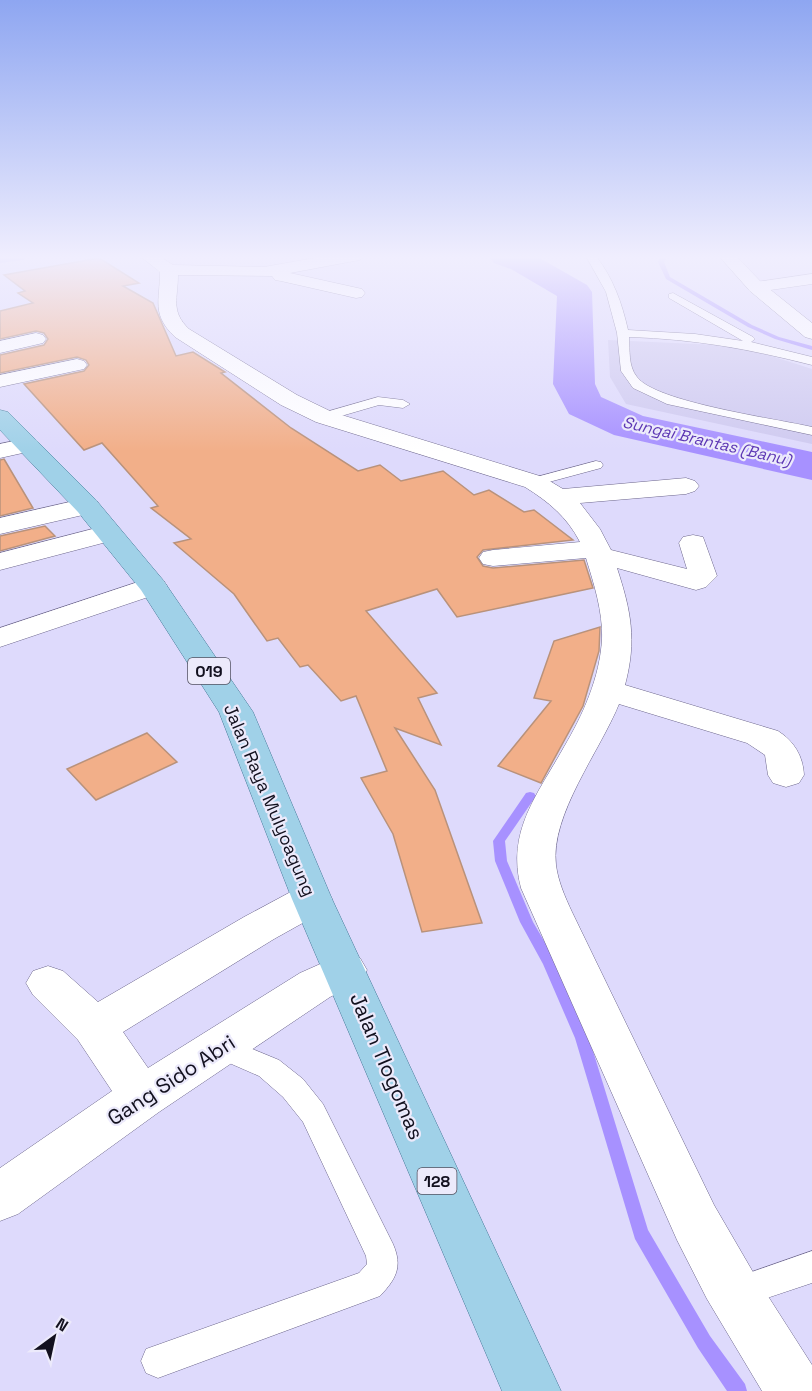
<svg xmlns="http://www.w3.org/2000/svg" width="812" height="1391" viewBox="0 0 812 1391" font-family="'Space Grotesk',sans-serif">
<rect width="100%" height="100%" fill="#dedafc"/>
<polygon fill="#cfcaf0" points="608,340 718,345 762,353 812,369 812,444 626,404 610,377"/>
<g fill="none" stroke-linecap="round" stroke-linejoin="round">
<g fill="#a791ff" fill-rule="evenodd">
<polygon points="661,256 667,256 664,262 670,277 752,325 779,337 812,346 812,350 775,339 748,327 666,279 658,262"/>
<polygon points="530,792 534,793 536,796 505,841 507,861 533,922 557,963 589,1038 648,1230 710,1336 745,1384 747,1391 727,1391 698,1348 635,1239 575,1038 543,964 520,922 495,861 493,841 526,793"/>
</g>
<polygon fill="#a791ff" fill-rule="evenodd" points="0,256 26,256 23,260 0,263"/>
<polygon fill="#a791ff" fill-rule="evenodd" points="489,256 536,256 587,285 592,292 595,384 601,397 643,416 812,452 812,480 614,435 569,414 553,384 557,296 511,269 494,263"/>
</g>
<g fill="#f2af89" stroke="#b9927b" stroke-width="1.5">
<polygon points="99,258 139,283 123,286 153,303 176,356 193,352 225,372 221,373 291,428 358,471 380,465 401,481 443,471 474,495 489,490 524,512 534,510 573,540 483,550 477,557 483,566 493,568 584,560 593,588 457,617 437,589 366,611 437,693 418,698 441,745 395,728 435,790 482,923 422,932 393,834 361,778 387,771 356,696 341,701 308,665 300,667 278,638 267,641 234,594 174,543 191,539 151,508 158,506 102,443 84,450 24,384 84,371 89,365 86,360 77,357 0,373 0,355 44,345 48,339 44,333 36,331 0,339 0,311 33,303 18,293 25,291 4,275"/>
<polygon points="4,459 33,508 0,516 0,460"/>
<polygon points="45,526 55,536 0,551 0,536"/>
<polygon points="600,627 599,651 583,706 541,783 498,766 551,701 534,698 554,641"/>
<polygon points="147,733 177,762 96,800 67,769"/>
</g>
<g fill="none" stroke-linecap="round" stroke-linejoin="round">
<defs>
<g id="lane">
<path d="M586,256h10c17,22 26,47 32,74l67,4 48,7 -74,-43v-4l4,-1 80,44 2,2 -4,3 61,15v8c-63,-16 -117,-26 -183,-28 1,13 -1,29 8,40 18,25 140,42 175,50v8l-145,-31 -34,-16 -12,-17 -4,-38 -11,-41z"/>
<polygon points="378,397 403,400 410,404 403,408 379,405 324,421 317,417 319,414"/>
<polygon points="596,461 601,462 603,465 601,468 534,486 527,482 529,479"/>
<path d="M221,1036l58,24 24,19 20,25 70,140c10,23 3,35 -13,52l-222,82 -12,-5 -5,-12 5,-12 213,-76 8,-9 -1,-8 -63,-134 -20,-25 -24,-21 -48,-21 -4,-8 4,-8z"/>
<polygon points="812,1251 812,1283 737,1308 726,1303 721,1292 726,1281"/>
</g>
<g id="street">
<path d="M140,256h19l14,9 91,2 62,-11h36l-2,4 -6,1 -64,12 72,16 3,4 -3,4 -6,1 -75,-17 -6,-1 -3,-4 -94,-1c0,23 -8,36 11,54l108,66 35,17 211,65 20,12 123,-11 9,3 4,5 -4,5 -9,3 -106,9 20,26 11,21 76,19 -8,-26 4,-6 10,-2 10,2 14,39 -11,11 -10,3 -79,-22c14,43 20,72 8,117l153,46c16,10 25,25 26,44l-5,8 -13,4 -13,-4 -5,-8 -3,-20 -18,-12 -128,-39c-19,47 -69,111 -63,161 2,16 9,32 16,47l142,293 43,74 55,86v26h-50l-55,-92 -30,-59 -156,-352c-15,-57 17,-94 43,-141 19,-32 36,-70 38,-108 1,-27 -8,-55 -16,-81l-93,8 -10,-2 -4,-6 4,-6 10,-2 87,-8c-13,-25 -31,-40 -55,-55l-209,-65 -35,-17 -106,-68c-24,-23 -15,-36 -15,-65z"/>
<polygon points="812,274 812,284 756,292 750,291 747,287 750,283 756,282"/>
<polygon points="36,333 43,335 46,339 43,343 0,353 0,341"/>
<polygon points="77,359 84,361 87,365 84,369 0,387 0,375"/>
<polygon points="28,438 36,440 40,445 36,450 0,458 0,444"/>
<polygon points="87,498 96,500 100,506 96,512 0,534 0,518"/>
<polygon points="108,525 118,527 122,533 118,539 0,570 0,553"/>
<polygon points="153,577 163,580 167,586 163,592 0,647 0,628"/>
<polygon points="312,884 326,888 332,899 326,910 274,939 123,1032 148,1068 300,973 345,953 360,958 367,970 360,982 330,997 159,1112 18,1214 0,1221 0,1168 112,1091 78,1040 33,995 26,983 33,971 48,966 63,971 98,1002 244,917 298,888"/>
</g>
<polygon id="secondary" points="719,256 736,256 762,283 812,323 812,339 805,337 750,291"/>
<polygon id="primary" points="0,410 8,412 96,500 163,580 253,712 332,899 561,1391 502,1391 292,899 219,712 141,590 78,512 0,430"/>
</defs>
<use href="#lane" stroke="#6d678c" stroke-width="1"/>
<use href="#street" stroke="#6d678c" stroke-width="1"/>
<use href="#secondary" stroke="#6d678c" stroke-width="1"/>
<use href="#primary" stroke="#457998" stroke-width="1"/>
<use href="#lane" fill="#fff" fill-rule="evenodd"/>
<use href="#street" fill="#fff" fill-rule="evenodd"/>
<use href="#secondary" fill="#fff" fill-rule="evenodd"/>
<use href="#primary" fill="#a0d1e8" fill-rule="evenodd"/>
</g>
<linearGradient id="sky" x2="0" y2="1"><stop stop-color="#8ea6f1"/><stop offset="0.57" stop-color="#f0eefe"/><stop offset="1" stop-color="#f0eefe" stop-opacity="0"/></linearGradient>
<rect width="812" height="451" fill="url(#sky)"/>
<g text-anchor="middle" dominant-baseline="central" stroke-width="4.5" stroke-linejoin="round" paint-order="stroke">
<g font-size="16" font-style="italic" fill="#5d37b4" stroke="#eceafb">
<text transform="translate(707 441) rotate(13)">Sungai Brantas (Banu)</text>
</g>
<g fill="#eceafb" stroke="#535160" stroke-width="1.5">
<rect x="188" y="658" width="42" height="26" rx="4.5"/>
<rect x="417.5" y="1168" width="39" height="26" rx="4.5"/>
</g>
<g font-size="16" font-weight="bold" fill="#12101e">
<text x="209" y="671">019</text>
<text x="437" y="1181">128</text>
</g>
<g font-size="18" fill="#12101e" stroke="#eceafb">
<text transform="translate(270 800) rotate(67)">Jalan Raya Mulyoagung</text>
</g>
<g font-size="21" fill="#12101e" stroke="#eceafb">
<text transform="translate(387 1066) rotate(67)">Jalan Tlogomas</text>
<text transform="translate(171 1080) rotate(-33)">Gang Sido Abri</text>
</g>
</g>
<g transform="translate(54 1337) rotate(33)" stroke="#eceafb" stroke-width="4.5" paint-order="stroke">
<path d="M0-4.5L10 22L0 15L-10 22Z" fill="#12101e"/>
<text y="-9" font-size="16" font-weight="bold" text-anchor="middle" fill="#12101e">N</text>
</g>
</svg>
